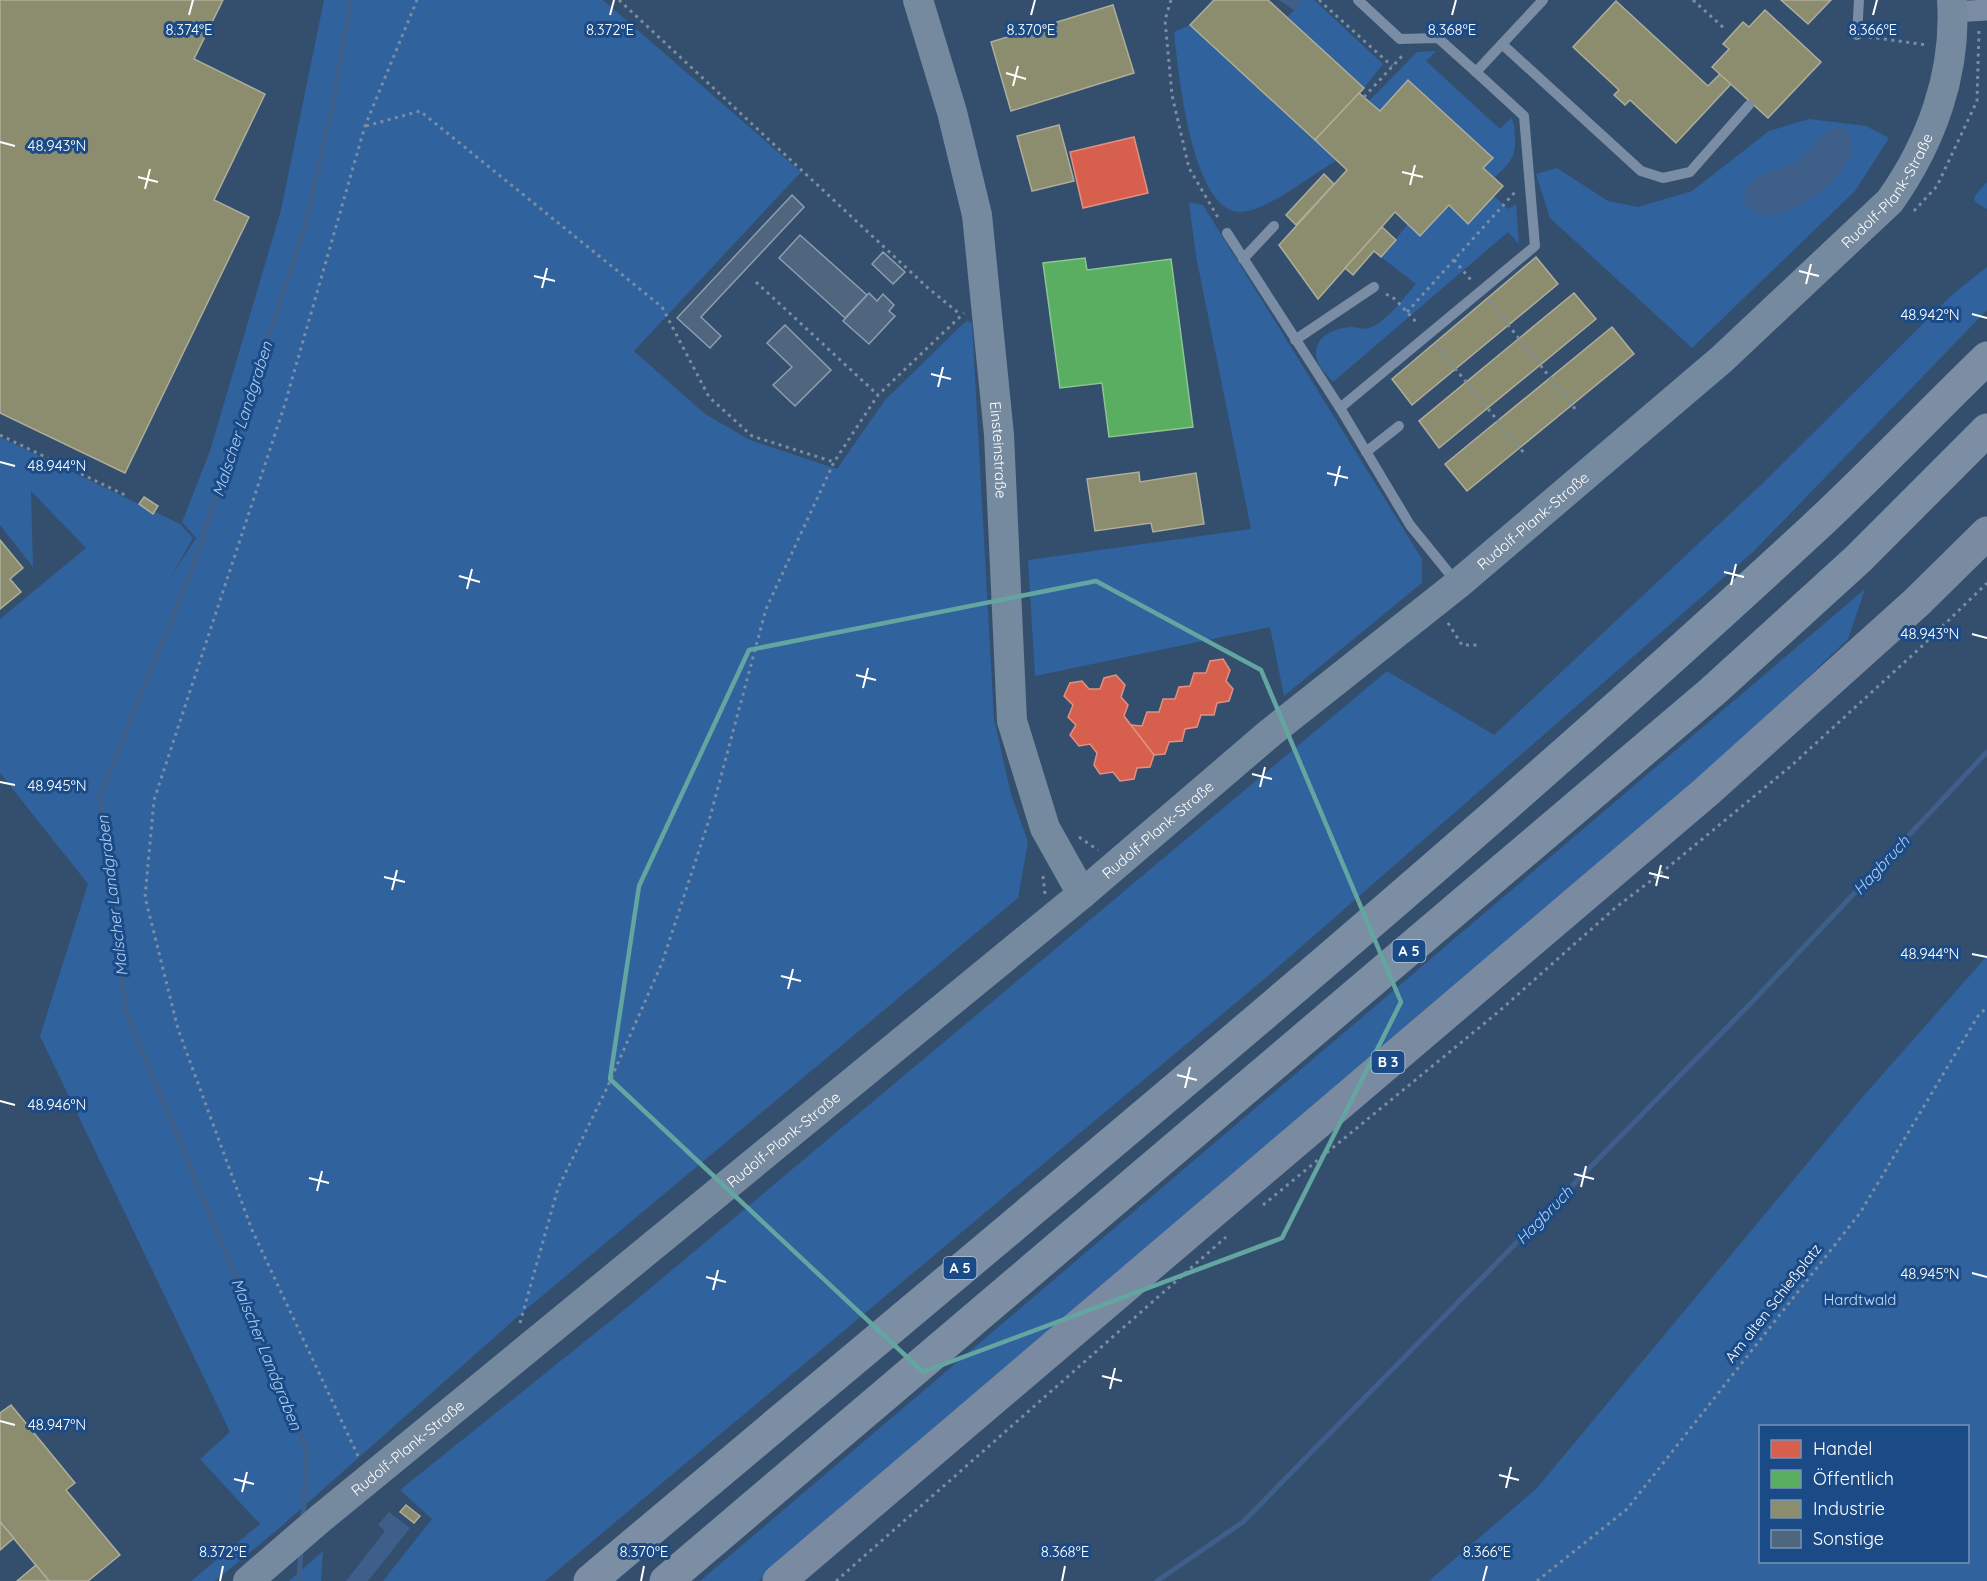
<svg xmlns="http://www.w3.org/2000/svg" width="1987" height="1581" viewBox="0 0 1987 1581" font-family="Quicksand,sans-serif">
<rect width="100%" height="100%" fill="#344e6e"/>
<g fill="#30629d" fill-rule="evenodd">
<polygon points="324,0 603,0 801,172 634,351 705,414 750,440 837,469 885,400 963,324 967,321 972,323 994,719 1011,794 1028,842 1018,898 523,1312 277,1530 215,1581 191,1581 260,1524 200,1459 230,1432 40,1036 88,884 0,773 0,619 86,548 31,491 33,567 0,525 0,437 180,524 193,538 171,577 196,538 182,522 210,451 281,210"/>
<polygon points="1301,0 1314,0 1383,64 1364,88 1287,17 1301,4"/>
<path d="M1190,25l147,135c-24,14 -71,52 -97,52 -49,-1 -62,-143 -66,-180z"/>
<path d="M1436,51l-10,10 74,68 11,-11c4,6 3,12 4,19 1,22 -6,26 -21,41l-11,-10 9,-10 -83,-78 -29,31 -11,-10 48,-49z"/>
<polygon points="1809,119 1866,126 1889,138 1855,191 1692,348 1550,218 1536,174 1557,168 1608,201 1638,207 1692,191 1769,131"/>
<polygon points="1987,182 1987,209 1975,202 1974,197"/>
<path d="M1494,196l14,13 8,-5 3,40 -11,-12 -175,150c-5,-6 -14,-15 -16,-22 -6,-22 16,-32 34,-33 6,0 12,3 18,1 18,-6 35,-31 47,-44l-35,-27 27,-33 12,12 29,-31 19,18z"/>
<polygon points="1189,202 1203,205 1422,559 1422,583 1284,696 1270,627 1035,676 1028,560 1251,529 1196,256"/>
<polygon points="1987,267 1987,310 1753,552 1263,980 545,1581 383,1581 432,1519 400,1490 635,1301 1387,671 1494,735 1764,482 1953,294"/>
<polygon points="1865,589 1848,639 1672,807 923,1437 759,1581 700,1581"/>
<path d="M1987,956v625h-558l108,-93 323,-388zM1760,1426h208v136h-208z"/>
<polygon points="323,1551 321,1581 289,1581"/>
</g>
<g fill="#3d5f89">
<polygon points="1279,0 1301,0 1301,4 1295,11"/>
<path d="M1841,127l7,3c20,34 -45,82 -77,86 -12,1 -20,-6 -27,-14 0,-8 0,-13 5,-18 11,-13 33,-14 48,-23 19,-12 12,-26 44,-34z"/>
<polygon points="389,1512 410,1528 368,1581 346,1581 385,1531 378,1525"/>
</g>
<g fill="#d6604d" stroke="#e29082" stroke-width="1.5">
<polygon points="1134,137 1148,193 1083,208 1070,152"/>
<polygon points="1223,659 1230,670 1226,681 1233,689 1229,701 1217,703 1214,715 1201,715 1197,727 1185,729 1182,741 1169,742 1165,754 1154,755 1130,725 1142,726 1147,712 1159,712 1163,699 1175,699 1179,687 1190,686 1194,673 1206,673 1210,661"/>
<polygon points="1116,675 1125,685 1121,697 1128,705 1124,716 1154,755 1150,767 1137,768 1134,779 1120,781 1113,772 1100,774 1094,765 1097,753 1090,744 1079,746 1070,735 1076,725 1068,717 1073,705 1064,696 1070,683 1082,681 1089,689 1100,689 1104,678"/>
</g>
<polygon fill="#5aae61" stroke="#8cc690" stroke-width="1.5" points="1085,258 1087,270 1171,259 1193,427 1109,437 1102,383 1060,388 1043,263"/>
<g fill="#8c8c6e" stroke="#aeae9a" stroke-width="1.5">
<polygon points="0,0 223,0 194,59 265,94 214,200 249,217 125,473 0,413"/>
<polygon points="1214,0 1268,0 1364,88 1315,140 1190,25"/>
<polygon points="1781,0 1831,0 1808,24"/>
<polygon points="1616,1 1708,86 1720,74 1731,84 1676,143 1630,100 1625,105 1614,95 1619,90 1573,47"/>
<polygon points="1113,5 1134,73 1011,111 991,42"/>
<polygon points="1765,10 1821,62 1768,118 1712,67 1729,49 1723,44 1743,22 1749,27"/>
<polygon points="1408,80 1493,158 1483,168 1503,186 1468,224 1449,205 1420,236 1395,212 1318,299 1279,245 1347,170 1315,140 1359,93 1380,111"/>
<polygon points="1059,125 1074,181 1032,191 1017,136"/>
<polygon points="1324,174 1334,184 1296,225 1286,215"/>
<polygon points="1382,227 1396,240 1381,257 1374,251 1353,275 1345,268"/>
<polygon points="1536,257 1558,284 1412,405 1392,379"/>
<polygon points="1574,293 1596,319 1439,448 1419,421"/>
<polygon points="1612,327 1634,354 1467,491 1445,464"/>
<polygon points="1139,472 1140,482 1196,473 1204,524 1153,532 1151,523 1095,531 1087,479"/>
<polygon points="144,497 158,506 153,514 139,504"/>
<polygon points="0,540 23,568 10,579 21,592 0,609"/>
<polygon points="11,1405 75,1483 66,1490 120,1555 88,1581 49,1581 0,1522 0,1413"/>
<polygon points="406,1505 420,1516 414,1523 400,1512"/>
<polygon points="0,1522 14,1538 0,1550"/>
<polygon points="36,1565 49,1581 17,1581"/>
</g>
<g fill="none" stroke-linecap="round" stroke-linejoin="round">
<g stroke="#3d5f89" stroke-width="5">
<polyline points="303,1519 307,1451 126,1011 100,795 193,567 305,226 333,102 351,0"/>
<polyline points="299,1581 301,1549"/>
<polyline points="1157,1581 1243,1522 1753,1001 1987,752"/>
</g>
</g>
<g fill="#50657e" stroke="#8e9eb1" stroke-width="1.5">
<polygon points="792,195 804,207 701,317 721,336 710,348 677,318"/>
<polygon points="800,235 867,295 845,318 779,258"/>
<polygon points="883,252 905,272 893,284 872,264"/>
<polygon points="869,293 877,301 883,294 894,305 889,311 895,316 869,344 843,321"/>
<polygon points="785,325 831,370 795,406 773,385 792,367 767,343"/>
</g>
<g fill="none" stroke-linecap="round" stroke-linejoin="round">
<g stroke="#7a8da4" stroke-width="3" stroke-dasharray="3 4.5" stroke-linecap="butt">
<polyline points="619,0 928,288 961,315"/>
<polyline points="1171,0 1165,20 1172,95 1189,168 1220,221"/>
<polyline points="1319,0 1392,66"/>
<polyline points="1693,0 1726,30"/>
<polyline points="1869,37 1927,45"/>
<polyline points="1364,97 1404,54"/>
<polyline points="366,126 420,111 662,307 709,397 752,436 834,462"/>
<polyline points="1914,211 1937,186 1977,101 1979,29"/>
<polyline points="1454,260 1471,280"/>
<polyline points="756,282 878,395"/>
<polyline points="1386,294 1395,299 1418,324"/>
<polyline points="1489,301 1576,410"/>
<polyline points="1407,312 1516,191"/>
<polyline points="1436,345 1524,453"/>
<polyline points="0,435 127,496"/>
<polyline points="1448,623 1462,645 1477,645"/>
<polyline points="1079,837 1098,850"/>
<polyline points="1043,876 1045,894"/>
<polyline points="1263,1205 1497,1013 1615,908 1661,873 1791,766 1920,648 1987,583"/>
<polyline points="520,1323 558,1188 606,1090 662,963 710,817 766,609 834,462 878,395 964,313"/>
<polyline points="358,1456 252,1230 178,1029 145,897 154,800 284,407 365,126 417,0"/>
<polyline points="836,1581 1226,1237"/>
<polyline points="1537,1581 1627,1509 1860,1213 1978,1016 1987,1007"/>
</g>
<g stroke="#7a8da4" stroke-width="10">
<polyline points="1358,0 1400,39 1438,38 1476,72 1502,44"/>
<polyline points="1543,0 1502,44 1641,171 1663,178 1690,172 1749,105"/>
<polyline points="1857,35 1859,0"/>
<polyline points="1227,233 1340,408 1410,525 1457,583"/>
<polyline points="1243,259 1274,226"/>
<polyline points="1295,340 1374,287"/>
<polyline points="1340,408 1535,246 1524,116 1476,72"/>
<polyline points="1366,452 1399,426"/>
</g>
<polyline stroke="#7a8da4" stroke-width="21" points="1953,12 1987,10"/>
<g stroke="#75899f" stroke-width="30">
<path id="s1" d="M918,0l34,112 25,103 22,220 13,286 33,107 37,66"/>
<path id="s2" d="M248,1581l73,-63 761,-624 188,-161 188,-149 264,-225 168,-158c41,-58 67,-128 62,-201"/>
</g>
<polyline stroke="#7a8aa1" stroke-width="33" points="779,1581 1706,792 1917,602 1987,533"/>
<g stroke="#7b8ea3" stroke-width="33">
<path d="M590,1581c411,-347 830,-688 1224,-1053 59,-55 115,-114 173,-170"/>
<polyline points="666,1581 1713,691 1858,559 1987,430"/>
</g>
</g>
<path fill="none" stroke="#63a6a1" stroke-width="4.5" stroke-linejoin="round" d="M1096,581l165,89 140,332 -119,236 -359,134 -313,-293 29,-193 110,-236z"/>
<path fill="none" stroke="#fff" stroke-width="2" d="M189,15l4,-15M610,15l4,-15M1031,15l4,-15M1452,15l4,-15M1873,15l4,-15M1006,73l20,6M1013,86l5,-20M0,142l15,4M1402,172l21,5M138,177l20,5M1410,185l5,-20M145,189l5,-20M1799,271l20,5M534,276l21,5M1806,284l5,-20M542,288l5,-20M1972,314l15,4M931,374l20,5M938,387l5,-20M0,462l15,4M1327,473l21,5M1335,486l5,-20M1724,572l20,5M459,576l21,6M1731,585l5,-21M467,589l5,-20M1972,634l15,4M856,675l20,5M863,688l5,-20M1252,774l20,5M0,782l15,3M1260,787l5,-20M1649,873l20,5M384,877l21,5M1656,886l5,-21M392,890l5,-20M1972,954l15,3M781,976l20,5M788,989l5,-20M1177,1075l20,5M1185,1088l5,-21M0,1101l15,4M1574,1174l20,5M309,1178l20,5M1581,1187l5,-21M317,1191l5,-20M1972,1273l15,4M706,1277l20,5M713,1290l5,-20M1102,1376l20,5M1110,1389l5,-21M0,1421l15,4M1499,1475l20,5M234,1479l20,5M1506,1488l5,-21M242,1492l5,-20M220,1581l3,-15M641,1581l3,-15M1062,1581l3,-15M1483,1581l4,-15"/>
<g text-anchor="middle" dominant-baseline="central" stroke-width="6" stroke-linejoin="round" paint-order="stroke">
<g fill="#1b4b86" stroke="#bbc9db" stroke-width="1.5">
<rect x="1392.5" y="940" width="33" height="22" rx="4.5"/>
<rect x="1371.5" y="1051" width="33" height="22" rx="4.5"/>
<rect x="943.5" y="1257" width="33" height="22" rx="4.5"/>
</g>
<g font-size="14" font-weight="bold" fill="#fff">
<text x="1409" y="951">A 5</text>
<text x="1388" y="1062">B 3</text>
<text x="960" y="1268">A 5</text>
</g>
<g font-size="15" fill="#fff" stroke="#1b4b86">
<text stroke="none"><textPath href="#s2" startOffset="2152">Rudolf-Plank-Straße</textPath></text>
<text stroke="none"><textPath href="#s1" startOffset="459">Einsteinstraße</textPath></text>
<text stroke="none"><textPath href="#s2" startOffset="1666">Rudolf-Plank-Straße</textPath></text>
<text stroke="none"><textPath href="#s2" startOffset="1180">Rudolf-Plank-Straße</textPath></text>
<text stroke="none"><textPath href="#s2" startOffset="694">Rudolf-Plank-Straße</textPath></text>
<text transform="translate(1773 1303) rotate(-52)">Am alten Schießplatz</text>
<text stroke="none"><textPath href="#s2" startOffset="208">Rudolf-Plank-Straße</textPath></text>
</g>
<g font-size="15" fill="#c8dff8" stroke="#1b4b86">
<text x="1860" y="1299">Hardtwald</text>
</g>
<g font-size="16" font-style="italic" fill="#aecff3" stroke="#1b4b86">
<text transform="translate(242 419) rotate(-72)">Malscher Landgraben</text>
<text transform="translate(1881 865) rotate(-47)">Hagbruch</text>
<text transform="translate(112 896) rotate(-97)">Malscher Landgraben</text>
<text transform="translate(1544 1215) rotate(-46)">Hagbruch</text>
<text transform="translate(267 1354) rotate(68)">Malscher Landgraben</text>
</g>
</g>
<g font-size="15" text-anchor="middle" fill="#fff" stroke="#1b4b86" stroke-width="6" stroke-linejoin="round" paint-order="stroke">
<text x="189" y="35">8.374°E</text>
<text x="610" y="35">8.372°E</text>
<text x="1031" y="35">8.370°E</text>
<text x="1452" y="35">8.368°E</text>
<text x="1873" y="35">8.366°E</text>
<text x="57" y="151">48.943°N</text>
<text x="1930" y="320">48.942°N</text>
<text x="57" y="471">48.944°N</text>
<text x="1930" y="639">48.943°N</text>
<text x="57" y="791">48.945°N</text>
<text x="1930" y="959">48.944°N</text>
<text x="57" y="1110">48.946°N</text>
<text x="1930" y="1279">48.945°N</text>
<text x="57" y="1430">48.947°N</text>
<text x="223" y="1557">8.372°E</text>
<text x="644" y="1557">8.370°E</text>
<text x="1065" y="1557">8.368°E</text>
<text x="1487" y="1557">8.366°E</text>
</g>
<rect x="1759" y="1425" width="210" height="138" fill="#1b4b86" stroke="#7693b6" stroke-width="1.5"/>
<rect x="1771" y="1440" width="30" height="18" fill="#d6604d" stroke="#7693b6" stroke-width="1.5"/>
<text x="1813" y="1455" font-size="18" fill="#ffffff">Handel</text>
<rect x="1771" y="1470" width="30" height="18" fill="#5aae61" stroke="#7693b6" stroke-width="1.5"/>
<text x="1813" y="1485" font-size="18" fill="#ffffff">Öffentlich</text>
<rect x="1771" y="1500" width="30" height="18" fill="#8c8c6e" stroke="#7693b6" stroke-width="1.5"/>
<text x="1813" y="1515" font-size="18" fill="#ffffff">Industrie</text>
<rect x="1771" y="1530" width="30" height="18" fill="#50657e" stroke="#7693b6" stroke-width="1.5"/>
<text x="1813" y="1545" font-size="18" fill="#ffffff">Sonstige</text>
</svg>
